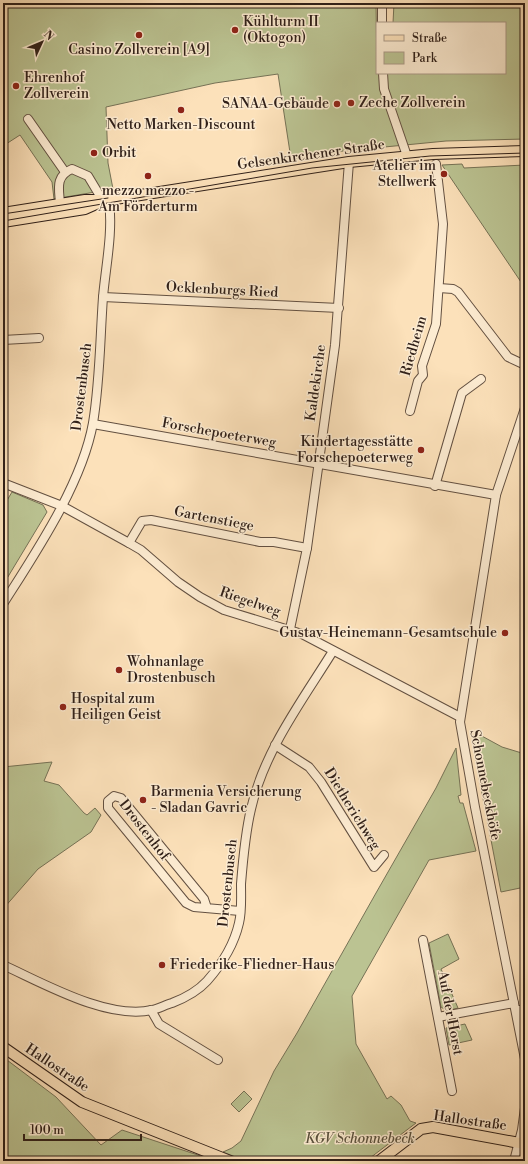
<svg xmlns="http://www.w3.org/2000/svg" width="528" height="1164" viewBox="0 0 528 1164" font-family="'Libre Bodoni',serif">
<rect width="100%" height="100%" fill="#fce1ba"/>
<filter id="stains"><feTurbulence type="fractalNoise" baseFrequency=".005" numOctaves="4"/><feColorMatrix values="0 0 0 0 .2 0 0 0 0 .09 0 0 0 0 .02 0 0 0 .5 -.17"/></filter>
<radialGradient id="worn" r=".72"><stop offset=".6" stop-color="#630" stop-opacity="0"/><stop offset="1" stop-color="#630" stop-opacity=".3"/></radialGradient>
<g fill="#bbc392" stroke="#767256">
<polygon points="3,3 376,3 377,73 505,73 505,23 393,23 394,3 525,3 525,139 446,141 333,152 291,159 278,74 215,83 106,107 108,163 113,189 54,199 52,182 20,135 3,146"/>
<polygon points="462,164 464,168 525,165 525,288 442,165"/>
<polygon points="12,492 43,505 47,512 3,585 3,507"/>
<polygon points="477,735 480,735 502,747 525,754 525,887 501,892 472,741"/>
<polygon points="456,748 461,795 458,796 460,803 463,803 476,851 429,860 352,996 356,1044 387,1099 391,1096 401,1105 410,1121 416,1123 366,1161 246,1161 223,1152 232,1148 241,1141 274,1071 297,1033 376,893 436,788"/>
<polygon points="52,762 44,781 59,785 84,813 87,815 95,808 101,815 91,832 38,869 3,909 3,767"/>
<polygon points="448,934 459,959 441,969 458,1008 447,1011 441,1007 429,943"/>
<polygon points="465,1024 472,1040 449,1045 446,1028"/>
<polygon points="3,1057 56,1097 101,1145 122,1130 216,1161 3,1161"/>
<polygon points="244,1091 252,1099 239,1112 231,1104"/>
</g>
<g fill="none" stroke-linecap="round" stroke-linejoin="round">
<defs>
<g id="minor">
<polyline points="382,23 382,3"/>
<polyline points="383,73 384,89 407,156"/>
<polyline points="28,119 65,172"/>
<path d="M60,203c-1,-14 -5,-27 12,-34l16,7 15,25"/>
<polyline points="439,288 453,289 458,292 508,357 525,365"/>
<polyline points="103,297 339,308"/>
<polyline points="3,340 39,338"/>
<polyline points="525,408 496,495 460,722 475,807 525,1059"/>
<polyline points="410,411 418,381 423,375 422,366 436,324 443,224 436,164"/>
<polyline points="93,424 496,495"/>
<polyline points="3,483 62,506 129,543 141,550 178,582 200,597 224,610 302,634 460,717"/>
<polyline points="435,486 462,393 481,379"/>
<polyline points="129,543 142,521 151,520 260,542 274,542 307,548"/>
<path d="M3,604c33,-52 79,-120 90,-181 7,-42 7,-84 10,-126 3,-33 10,-64 6,-97"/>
<polyline points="290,629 307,548 335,345 349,162"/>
<polyline points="275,745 309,767 321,782 374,867 384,855"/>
<polyline points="207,908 204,899 121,798 114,796 108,801 108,808 186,903 194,907 240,911"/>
<polyline points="423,940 452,1091"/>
<path d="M3,965c40,18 104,55 149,45 6,-1 13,-5 20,-7 13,-5 25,-11 35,-22 15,-17 27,-36 32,-58 3,-12 2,-26 2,-39 2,-25 4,-50 10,-75 13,-58 51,-108 82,-158"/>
<polyline points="151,1010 159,1024 218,1060"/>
<polyline points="516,1010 525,1010"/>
<polyline points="438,1017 514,1003"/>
<polyline points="514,1161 522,1130 525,1108"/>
</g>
<g id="major">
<polyline points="3,213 85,200 109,200 349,162 433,154 525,151"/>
<polyline points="3,222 85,209 103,201"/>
<polyline points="3,1047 82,1102 230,1161"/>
<polyline points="379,1161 421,1129 433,1127 525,1144"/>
</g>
</defs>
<use href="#minor" stroke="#635041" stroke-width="10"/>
<use href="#major" stroke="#302019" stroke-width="12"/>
<use href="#minor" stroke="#fdecd2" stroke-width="8"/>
<use href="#major" stroke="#fce1ba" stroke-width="10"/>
<g stroke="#302019" stroke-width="1">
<polyline points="3,214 108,198"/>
<polyline points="3,221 312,168 430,156 525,153"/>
</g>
</g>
<g fill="#8f2418" stroke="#fdecd2" stroke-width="1.5">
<circle cx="235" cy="30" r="4"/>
<circle cx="139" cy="35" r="4"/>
<circle cx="16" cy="86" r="4"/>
<circle cx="351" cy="103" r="4"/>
<circle cx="337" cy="104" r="4"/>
<circle cx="181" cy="110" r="4"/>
<circle cx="94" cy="153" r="4"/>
<circle cx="444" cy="174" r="4"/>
<circle cx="148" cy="176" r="4"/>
<circle cx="421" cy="450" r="4"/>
<circle cx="505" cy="633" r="4"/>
<circle cx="119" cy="670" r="4"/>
<circle cx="63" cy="707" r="4"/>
<circle cx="143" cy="800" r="4"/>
<circle cx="162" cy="965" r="4"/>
</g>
<g text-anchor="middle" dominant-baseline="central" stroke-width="3" stroke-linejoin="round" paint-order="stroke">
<g font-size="14" fill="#302019" stroke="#fdecd2" text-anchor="start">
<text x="243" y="22">Kühlturm II<tspan x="243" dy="16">(Oktogon)</tspan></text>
<text x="139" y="50" text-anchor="middle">Casino Zollverein [A9]</text>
<text x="24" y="78">Ehrenhof<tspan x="24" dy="16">Zollverein</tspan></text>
<text x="359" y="103">Zeche Zollverein</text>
<text x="329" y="104" text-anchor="end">SANAA-Gebäude</text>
<text x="181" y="125" text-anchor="middle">Netto Marken-Discount</text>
<text x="102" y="153">Orbit</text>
<text x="436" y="166" text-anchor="end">Atelier im<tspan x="436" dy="16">Stellwerk</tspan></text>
<text x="148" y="191" text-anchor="middle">mezzo mezzo -<tspan x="148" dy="16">Am Förderturm</tspan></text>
<text x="413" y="442" text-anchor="end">Kindertagesstätte<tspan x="413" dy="16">Forschepoeterweg</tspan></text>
<text x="497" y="633" text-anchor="end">Gustav-Heinemann-Gesamtschule</text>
<text x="127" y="662">Wohnanlage<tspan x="127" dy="16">Drostenbusch</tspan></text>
<text x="71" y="699">Hospital zum<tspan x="71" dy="16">Heiligen Geist</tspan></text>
<text x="151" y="792">Barmenia Versicherung<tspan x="151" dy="16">- Sladan Gavric</tspan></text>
<text x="170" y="965">Friederike-Fliedner-Haus</text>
</g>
<g font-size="14" fill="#302019" stroke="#fdecd2">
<text transform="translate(311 155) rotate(-8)">Gelsenkirchener Straße</text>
<text transform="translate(222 290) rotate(3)">Ocklenburgs Ried</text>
<text transform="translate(414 346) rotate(-74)">Riedheim</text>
<text transform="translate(316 383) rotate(-82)">Kaldekirche</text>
<text transform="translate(82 387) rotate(-83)">Drostenbusch</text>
<text transform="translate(219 433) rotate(10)">Forschepoeterweg</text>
<text transform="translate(214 519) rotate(11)">Gartenstiege</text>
<text transform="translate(250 602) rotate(19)">Riegelweg</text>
<text transform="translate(485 785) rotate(79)">Schonnebeckhöfe</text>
<text transform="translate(352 809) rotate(58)">Dietherichweg</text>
<text transform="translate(144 830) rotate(52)">Drostenhof</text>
<text transform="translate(228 883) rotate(-84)">Drostenbusch</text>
<text transform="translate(450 1013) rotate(79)">Auf der Horst</text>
<text transform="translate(57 1068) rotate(34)">Hallostraße</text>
<text transform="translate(470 1121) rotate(8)">Hallostraße</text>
</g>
<g font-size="14" font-style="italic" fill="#5a513d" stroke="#fdecd2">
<text x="360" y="1139">KGV Schonnebeck</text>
</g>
</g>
<rect width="528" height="1164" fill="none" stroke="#fce1ba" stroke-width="16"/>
<rect x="4" y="4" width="520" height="1156" fill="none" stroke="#302019" stroke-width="2"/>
<rect x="8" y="8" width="512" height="1148" fill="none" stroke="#302019"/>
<rect x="376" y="22" width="130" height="52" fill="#fdecd2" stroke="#ab9a88"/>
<rect x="384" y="35" width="20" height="6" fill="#fce1ba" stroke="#ab9a88"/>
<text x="412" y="42" font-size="12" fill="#302019">Straße</text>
<rect x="384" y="52" width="20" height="12" fill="#bbc392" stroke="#ab9a88"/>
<text x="412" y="62" font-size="12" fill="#302019">Park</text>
<g transform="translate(42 42) rotate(46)" stroke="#fdecd2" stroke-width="3" paint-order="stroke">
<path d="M0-3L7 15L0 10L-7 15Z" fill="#302019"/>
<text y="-6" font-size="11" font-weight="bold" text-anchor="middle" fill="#302019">N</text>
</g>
<path d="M24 1134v6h117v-6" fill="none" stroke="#302019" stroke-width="2"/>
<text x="30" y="1134" font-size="12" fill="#302019" stroke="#fdecd2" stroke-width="3" paint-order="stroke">100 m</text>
<rect width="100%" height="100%" filter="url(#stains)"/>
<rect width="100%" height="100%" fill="url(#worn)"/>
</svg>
